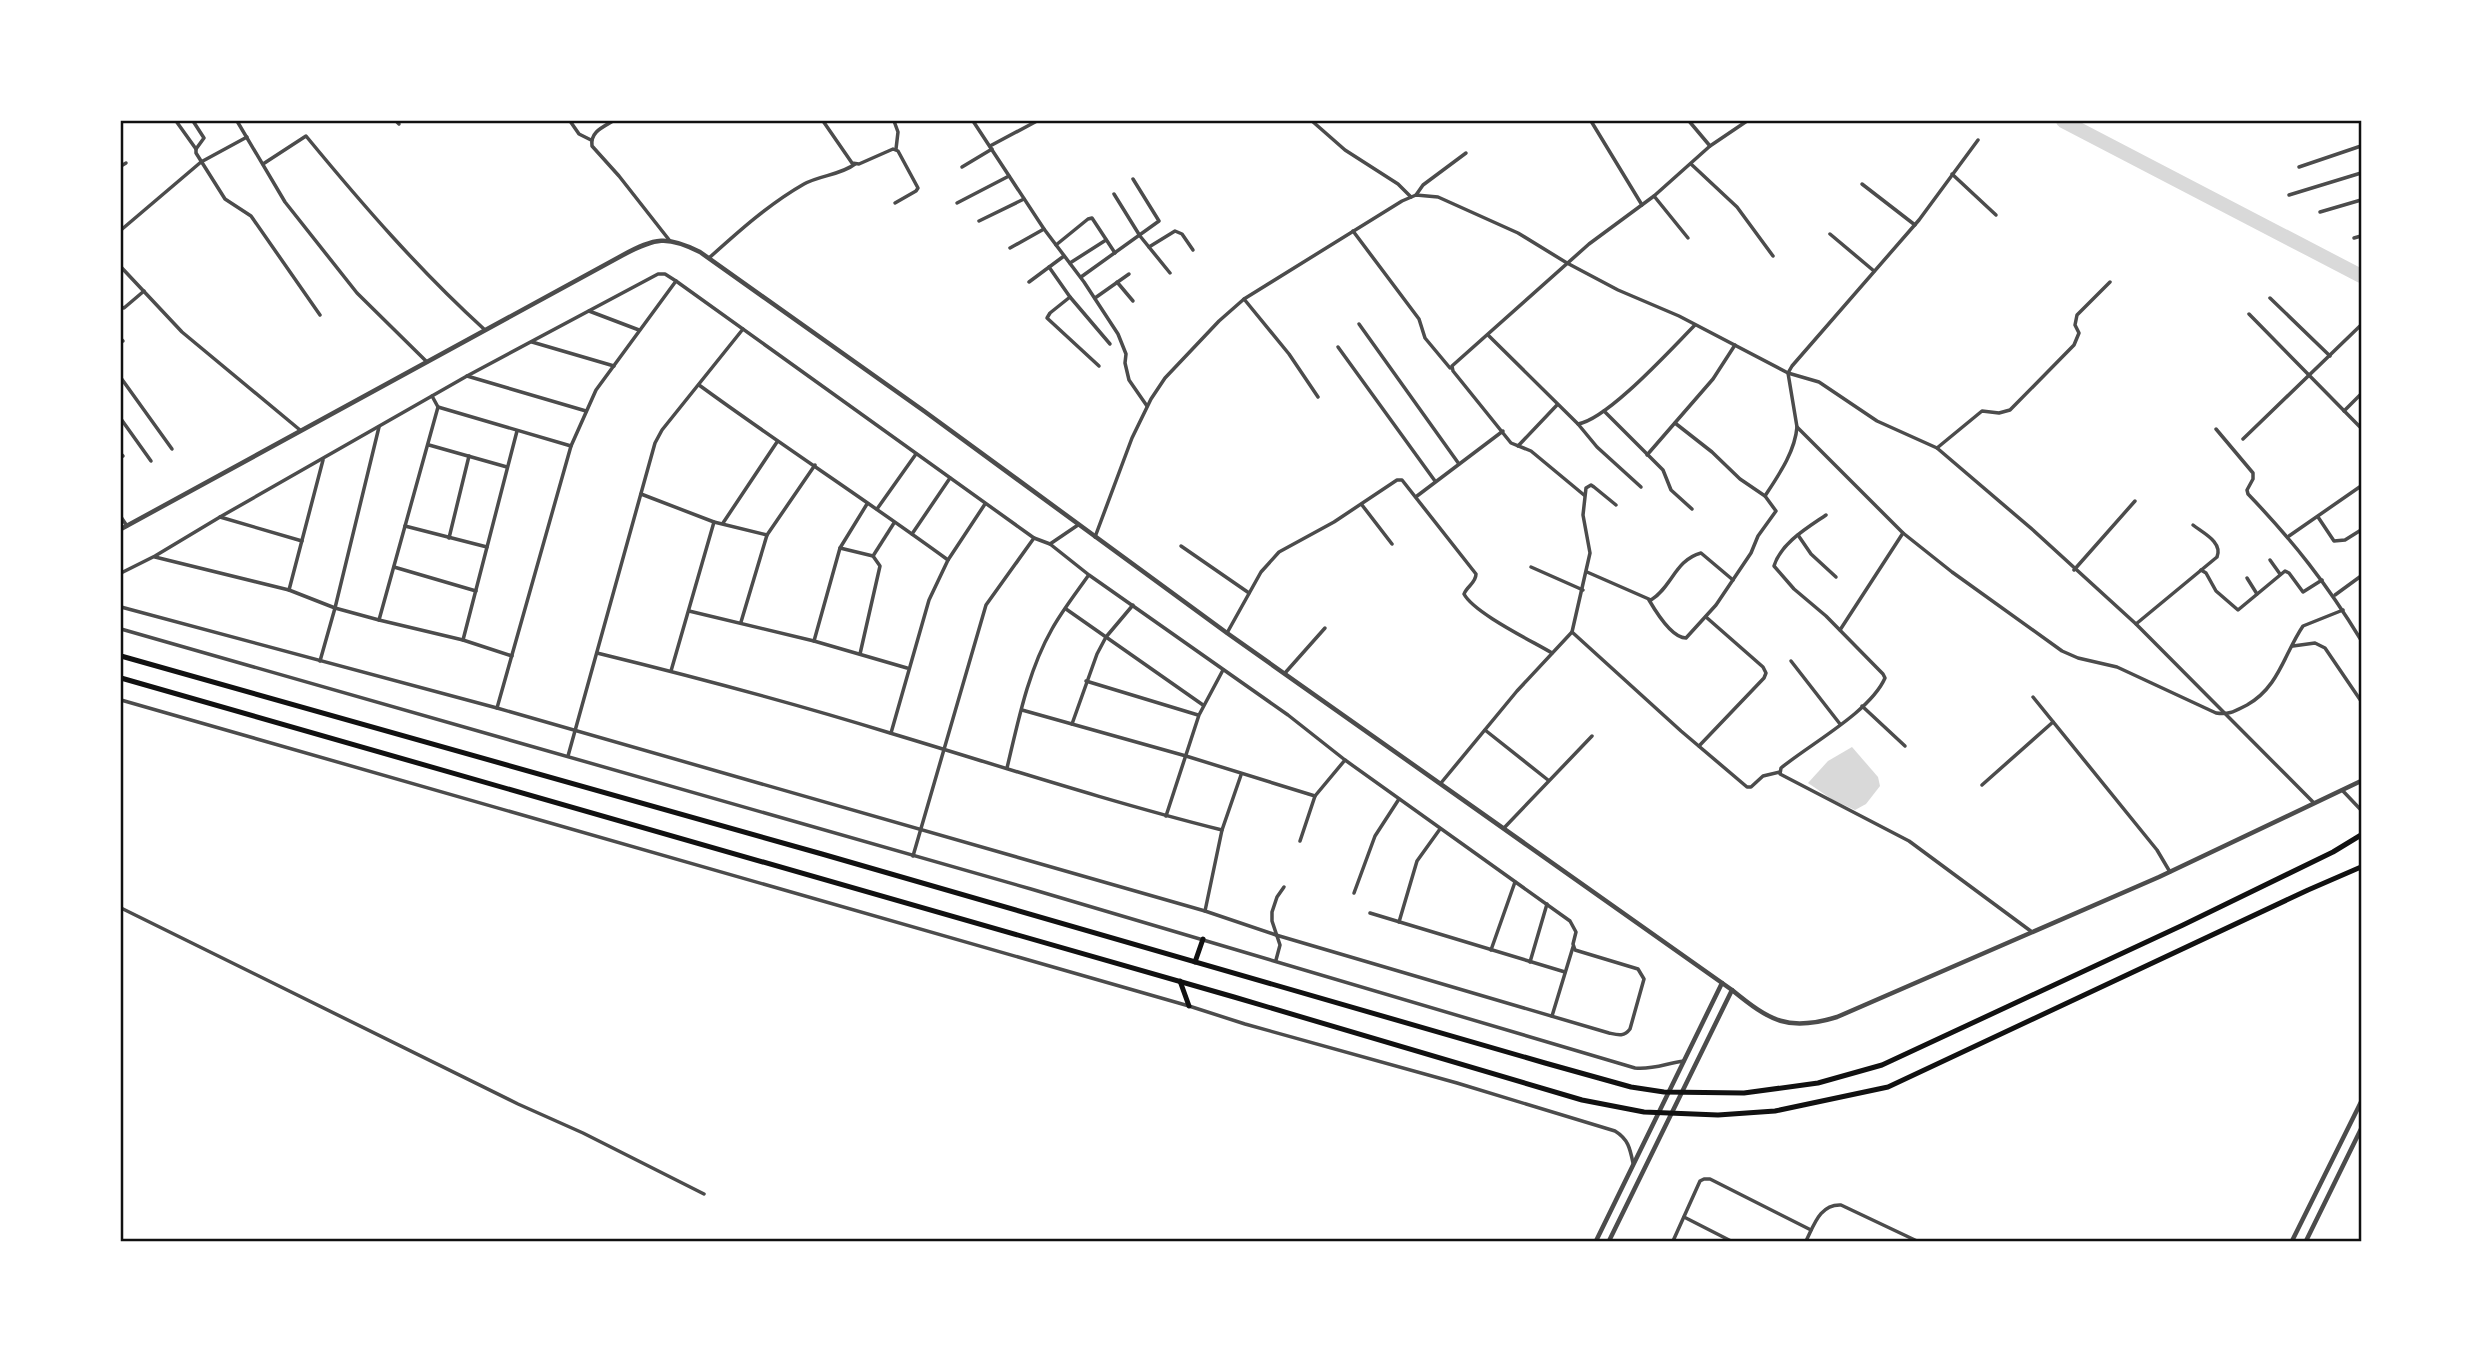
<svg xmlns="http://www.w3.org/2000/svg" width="2482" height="1362" viewBox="0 0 2482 1362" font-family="'Public Sans',sans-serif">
<rect width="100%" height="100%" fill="#fff"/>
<polygon fill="#d9d9d9" points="1852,747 1878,777 1880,786 1866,804 1855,810 1833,800 1808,783 1828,761"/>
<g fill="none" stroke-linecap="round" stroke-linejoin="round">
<polyline stroke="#d9d9d9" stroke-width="14" points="2063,121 2361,276"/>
<g stroke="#4c4c4c" stroke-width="3.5">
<polyline points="176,121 196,149"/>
<polyline points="193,121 204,138 196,149 196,153 225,199 251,216 320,315"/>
<polyline points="237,121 285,202 357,293 427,362"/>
<polyline points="396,121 399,124"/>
<polyline points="570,121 579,134 591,140"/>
<path d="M613,121c-10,6 -23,11 -21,25l27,30 51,65"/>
<polyline points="823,121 852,163 859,164 893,149 898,151 918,188 916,191 895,203"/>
<polyline points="894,121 898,132 896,149"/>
<polyline points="973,121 1044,229 1084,282 1118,334 1126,354 1125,363 1129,380 1147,406"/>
<polyline points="1312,121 1345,150 1398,184 1411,197"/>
<polyline points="1591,121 1642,205"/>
<polyline points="1689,121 1710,146"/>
<polyline points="990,146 1037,121"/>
<path d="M263,164l43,-28c56,68 113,134 179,194"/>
<polyline points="1691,164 1737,207 1773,256"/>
<polyline points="121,166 126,163"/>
<polyline points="962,167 992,149"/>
<polyline points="2299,167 2361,146"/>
<polyline points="1952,174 1996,215"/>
<polyline points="1862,184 1915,225"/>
<polyline points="1114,194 1140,236 1170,273"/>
<polyline points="1416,195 1423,185 1466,153"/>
<polyline points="2289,195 2361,173"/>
<polyline points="1654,196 1688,238"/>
<polyline points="957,203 1009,176"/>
<polyline points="2320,212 2361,200"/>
<polyline points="979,221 1024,199"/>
<polyline points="121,230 201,162 247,137"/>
<polyline points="1353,231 1419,319 1425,338 1450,368"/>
<polyline points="1830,234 1874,271"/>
<polyline points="2354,238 2361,236"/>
<polyline points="1056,245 1088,219 1092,218 1115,253"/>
<polyline points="1149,247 1175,231 1182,234 1193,250"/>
<polyline points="1010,248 1044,229"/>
<path d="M709,258c30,-27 60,-54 95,-74 16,-9 37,-9 51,-20"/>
<polyline points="1070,263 1106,240"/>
<polyline points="121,267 182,332 300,430"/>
<polyline points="1049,267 1070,297 1110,344"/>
<polyline points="1081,277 1159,221 1133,179"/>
<polyline points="1029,282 1064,256"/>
<polyline points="1117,282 1133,301"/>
<polyline points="1070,297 1050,313 1047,318 1099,366"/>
<polyline points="1095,298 1129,274"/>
<polyline points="2270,298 2330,356"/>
<polyline points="1244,299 1289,354 1318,397"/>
<polyline points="121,307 124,308 144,291"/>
<polyline points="589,311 639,330"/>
<polyline points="2249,314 2361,428"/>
<polyline points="1359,324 1459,464"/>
<path d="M1488,335l90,89c30,-5 93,-75 117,-99"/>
<polyline points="121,339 123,341 121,342"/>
<polyline points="532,342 614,366"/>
<polyline points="1338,347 1435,481"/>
<polyline points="467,376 586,411"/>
<polyline points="121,378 172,449"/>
<path d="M699,385c82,60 167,115 249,175"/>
<polyline points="432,396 438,407 571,446"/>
<polyline points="438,407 379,620 463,640 512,656"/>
<polyline points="1604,411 1663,470 1671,490 1692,509"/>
<polyline points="2344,411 2361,394"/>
<polyline points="121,419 151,461"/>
<polyline points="1578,424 1597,447 1641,487"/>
<path d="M1797,427l106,106 49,39 110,79 16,7 39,9 99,46c14,2 19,-2 31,-8 32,-18 37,-51 56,-79l40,-16"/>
<path d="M2216,429l37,44v6l-6,11 1,4c45,47 79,90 113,146"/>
<polyline points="2243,439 2361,325"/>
<polyline points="429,445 507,467"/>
<polyline points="1518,446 1557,405"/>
<polyline points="1937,448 1982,411 1999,413 2010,410 2074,345 2079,333 2075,325 2077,315 2110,282"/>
<polyline points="121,454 123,456"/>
<polyline points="1647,455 1713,379 1735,345"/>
<polyline points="641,494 714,522 767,535"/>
<polyline points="1584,495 1531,451 1511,443 1453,371 1452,366 1589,244 1654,196 1710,146 1747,121"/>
<polyline points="1417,496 1503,431"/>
<path d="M1765,496c13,-20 30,-44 32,-69l-9,-54 4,-7 127,-146 59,-80"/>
<polyline points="1362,505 1392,544"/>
<polyline points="877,509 916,454"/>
<path d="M1826,515c-19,13 -45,28 -52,51l20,23 32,27 57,58 2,4c-15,34 -75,66 -104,90l-1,6 129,67 123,91"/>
<polyline points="121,517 127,526"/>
<polyline points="220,517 302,541"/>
<polyline points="2318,517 2334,541 2345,540 2361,530"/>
<polyline points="723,523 777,442"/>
<polyline points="405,526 487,547"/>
<polyline points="912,534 950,478"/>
<polyline points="1798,535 1811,554 1836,577"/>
<polyline points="2289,536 2361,486"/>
<polyline points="1095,537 1132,438 1151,399 1165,378 1219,321 1244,299 1402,201 1416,195 1438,197 1518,233 1567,263 1618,290 1679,316 1788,373 1819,382 1877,421 1937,448 2033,530 2136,624 2314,803"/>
<polyline points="449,538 469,456"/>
<polyline points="1181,546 1249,593"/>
<polyline points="840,548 873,556 880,566 860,654"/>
<polyline points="873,556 894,523"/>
<polyline points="155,557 289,590 335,608 379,620"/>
<polyline points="2270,560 2280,574"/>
<polyline points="394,567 476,591"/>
<polyline points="1531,567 1583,590"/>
<polyline points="2074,570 2135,501"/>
<polyline points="2201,570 2206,573 2216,591 2238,610 2285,571 2289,573 2303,592 2322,580"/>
<path d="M1587,572l64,28c21,-13 24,-40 50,-47l32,27"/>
<polyline points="121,573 155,556 220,517 467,376 658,274 665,274 676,281 1034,538 1050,544 1078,525"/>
<polyline points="2247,578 2257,594"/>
<polyline points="289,590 323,460"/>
<polyline points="2335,595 2361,576"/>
<path d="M1649,600c7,12 23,38 37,38l30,-33 35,-52 7,-17 18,-25 -11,-15 -25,-17 -28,-27 -37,-29"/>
<path d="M121,607l376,101 708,203 71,24 333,98c9,2 15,4 21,-4l14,-50 -6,-10 -63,-19 -2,-6 3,-12 -6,-11 -225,-161 -57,-45 -199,-140 -39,-31"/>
<polyline points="1066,609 1203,705"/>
<polyline points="689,611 814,641 907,668"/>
<polyline points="741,622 767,535 815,465"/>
<path d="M2136,624l81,-67c6,-15 -14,-24 -24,-32"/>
<path d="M121,629l910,260 604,179c18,2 32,-5 49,-7"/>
<polyline points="1840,630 1903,533"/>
<polyline points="1572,632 1681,731 1747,787 1751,787 1763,776 1780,772"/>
<path d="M1227,633l34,-61 18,-20 55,-30 63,-42h5l74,94c0,9 -9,12 -12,20 10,19 68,47 88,59"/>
<polyline points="463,640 517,431"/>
<polyline points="814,641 840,548 867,504"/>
<polyline points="2293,646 2315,643 2325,648 2361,701"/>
<path d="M597,653c98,24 196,50 293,80 110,33 220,69 332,97"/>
<polyline points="320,661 335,608 379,427"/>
<polyline points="1791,661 1840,724"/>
<polyline points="671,671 714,522"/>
<polyline points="1285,673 1325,628"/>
<polyline points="1086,681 1198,715"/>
<polyline points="2033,697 2157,850 2170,872"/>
<path d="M121,700l1068,306 56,18 212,59 158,48c13,8 15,17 18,32"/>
<polyline points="1862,706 1905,746"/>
<polyline points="497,708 571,446 596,390 676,281"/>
<polyline points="1022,710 1186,756 1315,796"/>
<polyline points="1072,724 1097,654 1106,637 1133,605"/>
<polyline points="1485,730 1548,780"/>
<polyline points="891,733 929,600 948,560 985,504"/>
<polyline points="1699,746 1764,678 1766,673 1763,667 1706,617"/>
<polyline points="568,756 655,443 662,430 743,329"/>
<path d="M1007,768c11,-46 21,-97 45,-139 10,-18 24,-36 36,-53"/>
<polyline points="1441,783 1517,691 1572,632 1590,553 1583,515 1586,488 1591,485 1594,487 1616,505"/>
<polyline points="1982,785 2053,722"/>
<polyline points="2342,790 2361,810"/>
<polyline points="1166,816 1199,715 1223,670"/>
<polyline points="1504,828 1592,736"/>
<polyline points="1300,841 1315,796 1345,760"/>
<polyline points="913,856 986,605 1034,538"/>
<polyline points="1354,893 1375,836 1399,799"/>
<polyline points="121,908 518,1104 583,1133 704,1194"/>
<polyline points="1205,911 1222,830 1241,775"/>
<polyline points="1370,913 1565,972"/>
<polyline points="1399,922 1417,861 1440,829"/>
<polyline points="1491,950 1515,882"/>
<polyline points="1276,960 1280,945 1272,921 1272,912 1277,897 1284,887"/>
<polyline points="1530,962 1547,904"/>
<polyline points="1552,1016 1573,947"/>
<polyline points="1684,1217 1731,1241"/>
<polyline points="1673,1241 1700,1181 1704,1179 1710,1179 1811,1230"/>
<path d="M1806,1241c8,-16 14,-37 35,-36l76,36"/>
</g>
<g stroke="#4c4c4c" stroke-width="4.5">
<path d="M121,529l502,-274c32,-17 44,-20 77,-3l224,159 303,222 505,357c38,31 56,42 105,27l322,-140 202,-96"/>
<polyline points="1596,1241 1722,983"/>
<polyline points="1609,1241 1732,990"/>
<polyline points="2292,1241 2361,1102"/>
<polyline points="2306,1241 2361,1129"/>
</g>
<g stroke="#111" stroke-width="5">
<polyline points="121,656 822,854 1545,1063 1631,1087 1664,1092 1744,1093 1818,1083 1882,1065 2183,925 2333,852 2361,835"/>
<polyline points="121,678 1234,997 1582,1100 1644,1112 1718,1115 1775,1111 1888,1087 2308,890 2361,867"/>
<polyline points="1195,962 1203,939"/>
<polyline points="1180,981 1189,1006"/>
</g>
</g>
<rect width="2482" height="1362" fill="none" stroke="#ffffff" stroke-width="245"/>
<rect x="122" y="122" width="2238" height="1118" fill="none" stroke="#111" stroke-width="2.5"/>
</svg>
